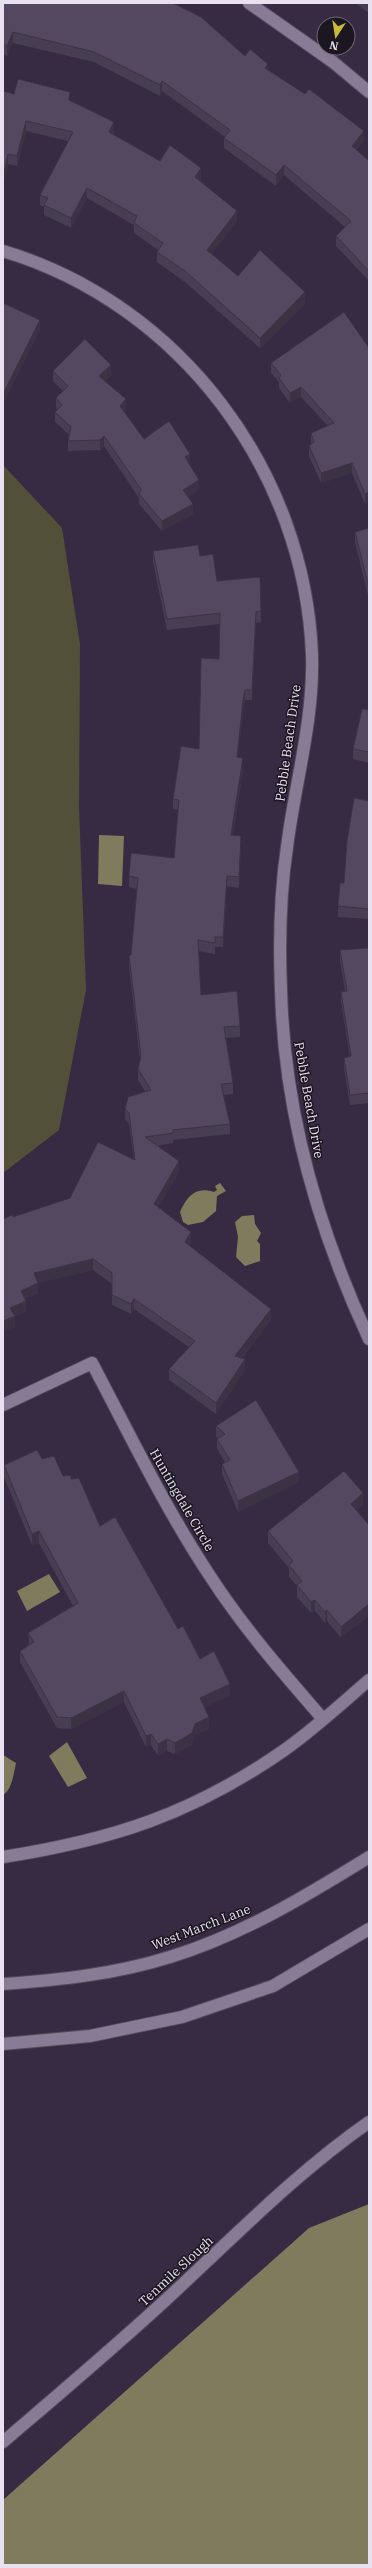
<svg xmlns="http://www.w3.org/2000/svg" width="372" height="2568" viewBox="0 0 372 2568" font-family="'IBM Plex Serif',serif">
<rect width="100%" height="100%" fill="#362b42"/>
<polygon fill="#53503a" points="3,465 62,528 80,644 79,808 86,990 59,1130 3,1173"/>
<g fill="#807b5d">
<polygon points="99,835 124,836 122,886 98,884"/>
<path d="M220,1183l6,8 -9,5 -1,15 -13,11 -15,3 -5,-3 -3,-10c7,-16 16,-26 34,-20l3,-2 -2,-4z"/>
<polygon points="254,1215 255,1224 261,1233 257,1241 260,1244 260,1261 245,1266 236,1257 238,1237 235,1222 242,1216"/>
<polygon points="49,1574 60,1592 27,1611 17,1591"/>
<polygon points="67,1742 87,1778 68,1787 49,1756"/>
<path d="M3,1755l13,8c-2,9 -4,27 -13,32z"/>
<polygon points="369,2204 369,2565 3,2565 3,2500 309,2228"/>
</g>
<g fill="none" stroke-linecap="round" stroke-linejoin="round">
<defs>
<path id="service" d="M3,2442c56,-48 113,-96 167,-146 65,-60 126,-123 199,-174"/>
<g id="minor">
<polyline points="249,3 333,62 369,92"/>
<path d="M3,251c177,53 302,220 309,404 2,65 -17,128 -25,192 -7,47 -8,96 -6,143 3,122 37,239 88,349"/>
<path d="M3,1405l89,-42c38,72 73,145 118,213 33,51 73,97 113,143"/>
<path d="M3,1857c109,-17 189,-43 280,-106 30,-21 58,-47 86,-71"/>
</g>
<g id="tertiary">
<path d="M3,1984c56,-4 113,-10 167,-27 72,-22 136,-61 199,-100"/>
<polyline points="3,2044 90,2036 182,2017 273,1986 369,1929"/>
</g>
</defs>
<use href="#service" stroke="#53495c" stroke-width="14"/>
<use href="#minor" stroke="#53495c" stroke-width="14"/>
<use href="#tertiary" stroke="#53495c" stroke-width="14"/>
<use href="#service" stroke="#877b95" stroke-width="12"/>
<use href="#minor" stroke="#877b95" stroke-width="12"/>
<use href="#tertiary" stroke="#877b95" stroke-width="12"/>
</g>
<g fill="#483e53">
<polygon points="3,3 245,56 268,70 364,141 356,150 369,161 369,281 336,246 336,236 345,227 284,175 276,186 224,148 224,138 225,137 162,91 160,96 94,62 13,43 7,56 3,54"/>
<polygon points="355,3 369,3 369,16 369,13"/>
<polygon points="3,91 14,94 70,101 114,132 113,134 160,161 201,178 200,180 237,221 211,254 238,276 305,303 260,348 185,282 157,262 157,252 158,250 134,233 134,225 87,198 71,228 44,215 44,207 40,205 40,195 68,141 26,131 17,166 8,164 3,187"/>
<polygon points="369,348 369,502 365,504 352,473 321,483 309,456 309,446 311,445 311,433 328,426 301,397 290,403 279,388 279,382 271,373 271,363"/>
<polygon points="53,371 111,375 105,381 126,409 124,412 144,439 190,464 199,490 188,497 193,514 162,531 139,504 139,498 104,446 100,450 68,451 68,441 69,435 55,422 55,412 57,410 56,408 56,398 63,391 53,381"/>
<polygon points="369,528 369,599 355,542 355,532"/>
<polygon points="153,551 200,556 217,581 261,611 261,622 256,623 252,700 245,700 243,711 238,757 243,769 233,835 241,846 239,888 227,886 223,947 215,947 215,954 198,951 201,995 240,1026 240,1037 226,1038 233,1083 233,1094 224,1095 230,1124 230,1134 173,1140 173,1143 157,1146 179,1172 158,1207 191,1242 189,1246 271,1320 242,1358 245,1370 216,1414 169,1380 169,1369 189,1347 134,1309 131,1314 112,1305 112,1284 93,1270 38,1283 38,1293 25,1299 26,1312 15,1316 15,1327 13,1217 70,1198 134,1159 129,1124 125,1119 125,1109 145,1091 138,1080 138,1069 140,1060 129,966 129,955 131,955 137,889 129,887 129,876 174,858 178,810 173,809 173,799 199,749 219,659 220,624 167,630 153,562"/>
<polygon points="369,710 369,763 353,759 353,749"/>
<polygon points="369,801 369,919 338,917 338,906"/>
<polygon points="369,948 369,1103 350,1105 344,1068 344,1058 350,1057 341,1002 341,992 345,991 340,960 340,950"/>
<polygon points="216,1426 299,1482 238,1512 222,1474 222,1464 225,1462 217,1449 217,1439 218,1438 216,1436"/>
<polygon points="42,1459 63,1476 71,1479 100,1526 178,1629 200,1659 230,1695 204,1707 209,1729 195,1735 192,1745 175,1754 167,1751 158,1756 151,1745 146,1747 124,1702 71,1729 57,1728 20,1662 20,1651 29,1645 28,1633 73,1606 39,1543 32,1545 4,1477 4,1465"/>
<polygon points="363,1504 356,1511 341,1638 327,1621 325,1623 315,1611 311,1613 297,1597 297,1586 289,1577 289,1568 268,1543 268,1531"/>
</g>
<g fill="#3b3243">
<polygon points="13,32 13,43 7,56 7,46"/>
<polygon points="268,64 268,74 265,68"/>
<polygon points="162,81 162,91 160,96 160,85"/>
<polygon points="26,121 26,131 17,166 17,156"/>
<polygon points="114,122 114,132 109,142 109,132"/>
<polygon points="364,131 364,141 352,156 352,146"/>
<polygon points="8,154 8,164 3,187 3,177"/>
<polygon points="284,165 284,175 276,186 276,175"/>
<polygon points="201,168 201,178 195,187 195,177"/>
<polygon points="87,188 87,198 71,228 71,218"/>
<polygon points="237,211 237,221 207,260 207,250"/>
<polygon points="305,292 305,303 260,348 260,338"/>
<polygon points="40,320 40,331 3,404 3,394"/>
<polygon points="111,365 111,375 99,386 99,376"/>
<polygon points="301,387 301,397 290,403 290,393"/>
<polygon points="126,399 126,409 120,416 120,406"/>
<polygon points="104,436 104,446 100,450 100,440"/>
<polygon points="190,454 190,464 185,467 185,457"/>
<polygon points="352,463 352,473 321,483 321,473"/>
<polygon points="199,480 199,490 183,500 183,490"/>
<polygon points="369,492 369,502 365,504 365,494"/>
<polygon points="193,504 193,514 162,531 162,521"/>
<polygon points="256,612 256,623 252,700 252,690"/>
<polygon points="245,690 245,700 243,711 237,767 237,757 243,701"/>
<polygon points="243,758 243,769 231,845 231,835"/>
<polygon points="241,836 241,846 239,888 239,877"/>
<polygon points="227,876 227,886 223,947 223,937"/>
<polygon points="179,1161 179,1172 154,1214 154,1204"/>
<polygon points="191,1232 191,1242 185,1253 185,1242"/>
<polygon points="93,1259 93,1270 38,1283 38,1293 21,1301 21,1291 34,1273"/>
<polygon points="134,1299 134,1309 131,1314 131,1304"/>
<polygon points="26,1301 26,1312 15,1316 15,1327 3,1332 3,1321 10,1308"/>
<polygon points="271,1309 271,1320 235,1366 235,1356"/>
<polygon points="245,1359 245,1370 216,1414 216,1403"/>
<polygon points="299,1472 299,1482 238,1512 238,1501"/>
<polygon points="363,1493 363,1504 351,1516 351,1504"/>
<polygon points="39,1531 39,1543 32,1545 32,1534"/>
<polygon points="315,1600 315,1611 311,1613 311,1602"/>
<polygon points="369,1604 369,1616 341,1638 341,1627"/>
<polygon points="327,1610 327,1621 325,1623 325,1612"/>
<polygon points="230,1684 230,1695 200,1710 200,1698"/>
<polygon points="124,1691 124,1702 71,1729 71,1718"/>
<polygon points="209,1717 209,1729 195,1735 192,1745 175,1754 175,1743 195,1724"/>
<polygon points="151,1734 151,1745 146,1747 146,1736"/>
<polygon points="167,1739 167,1751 158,1756 158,1744"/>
</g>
<g fill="#544860" stroke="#3b3243">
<polygon points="3,3 173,3 201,17 245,56 250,49 268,64 265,68 305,94 309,89 364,131 352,146 369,161 369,271 336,236 351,221 284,165 276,175 224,138 230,130 162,81 160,85 94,52 13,32 7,46 3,44"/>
<polygon points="18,79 70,92 69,100 114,122 109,132 160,161 170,145 201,168 195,177 237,211 207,250 238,276 260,250 305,292 260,338 185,271 157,252 163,243 134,223 137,216 87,188 71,218 44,205 48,198 40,195 73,132 26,121 17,156 8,154 3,177 3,91 14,94"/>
<polygon points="3,303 40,320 3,394"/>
<polygon points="344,312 369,348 369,492 365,494 352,463 321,473 309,446 314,442 311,433 334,423 301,387 290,393 279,378 281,375 271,363"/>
<polygon points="85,339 111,365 99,376 126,399 120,406 144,439 169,421 190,454 185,457 199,480 183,490 193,504 162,521 139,494 141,489 104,436 100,440 68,441 71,427 55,412 62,405 56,398 68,386 53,371"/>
<polygon points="369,528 369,588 355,532"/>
<polygon points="198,545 200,556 213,554 217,581 260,577 261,611 256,612 252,690 245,690 243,701 237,757 243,758 231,835 241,836 239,877 227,876 223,937 215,937 215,943 198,940 201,995 237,991 240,1026 224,1027 233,1083 221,1084 230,1124 173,1130 173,1133 145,1137 179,1161 154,1204 191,1232 185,1242 271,1309 235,1356 245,1359 216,1403 169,1369 195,1341 134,1299 131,1304 112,1295 112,1273 93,1259 34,1273 38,1283 21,1291 26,1301 10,1308 15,1316 3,1321 3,1219 12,1215 13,1217 70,1198 98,1142 135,1160 129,1113 125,1109 128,1097 151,1090 138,1069 141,1056 129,955 131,955 138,878 129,876 131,853 174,858 179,800 173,799 181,746 199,749 201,658 219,659 220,613 167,619 153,551"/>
<polygon points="362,709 369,710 369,752 353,749"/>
<polygon points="354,798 369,801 369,909 338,906 340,883 344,883 347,841"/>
<polygon points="369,948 369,1093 350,1095 344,1058 351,1056 341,992 347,991 340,950"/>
<polygon points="256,1400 299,1472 238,1501 222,1464 230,1460 217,1439 225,1434 216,1426"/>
<polygon points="37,1450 42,1459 54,1456 63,1476 71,1475 71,1479 79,1478 100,1526 115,1517 178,1629 183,1626 200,1659 214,1651 230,1684 200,1698 209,1717 195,1724 192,1733 175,1743 167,1739 158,1744 151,1734 146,1736 124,1691 71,1718 57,1717 20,1651 34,1642 28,1633 78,1603 39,1531 32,1534 4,1465"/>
<polygon points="344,1471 363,1493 351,1504 369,1525 369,1604 341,1627 327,1610 325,1612 315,1600 311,1602 297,1585 302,1581 289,1565 293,1561 268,1531"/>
</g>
<g text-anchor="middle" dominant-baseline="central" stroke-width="3" stroke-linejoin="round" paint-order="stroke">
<g font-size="13" fill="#e8e1f0" stroke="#1b1620">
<text transform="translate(288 743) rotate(-82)">Pebble Beach Drive</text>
<text transform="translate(309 1100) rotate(80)">Pebble Beach Drive</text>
<text transform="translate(182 1500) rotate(60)">Huntingdale Circle</text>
<text transform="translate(201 1927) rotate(-21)">West March Lane</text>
<text transform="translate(176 2271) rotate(-43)">Tenmile Slough</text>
</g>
</g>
<rect width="372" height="2568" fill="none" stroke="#e8e1f0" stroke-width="8"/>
<g transform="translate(336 36) rotate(192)"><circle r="19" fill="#1b1620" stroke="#6d6773"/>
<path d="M0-3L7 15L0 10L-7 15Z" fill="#cbba39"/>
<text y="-6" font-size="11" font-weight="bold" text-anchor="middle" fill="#e8e1f0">N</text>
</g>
</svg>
